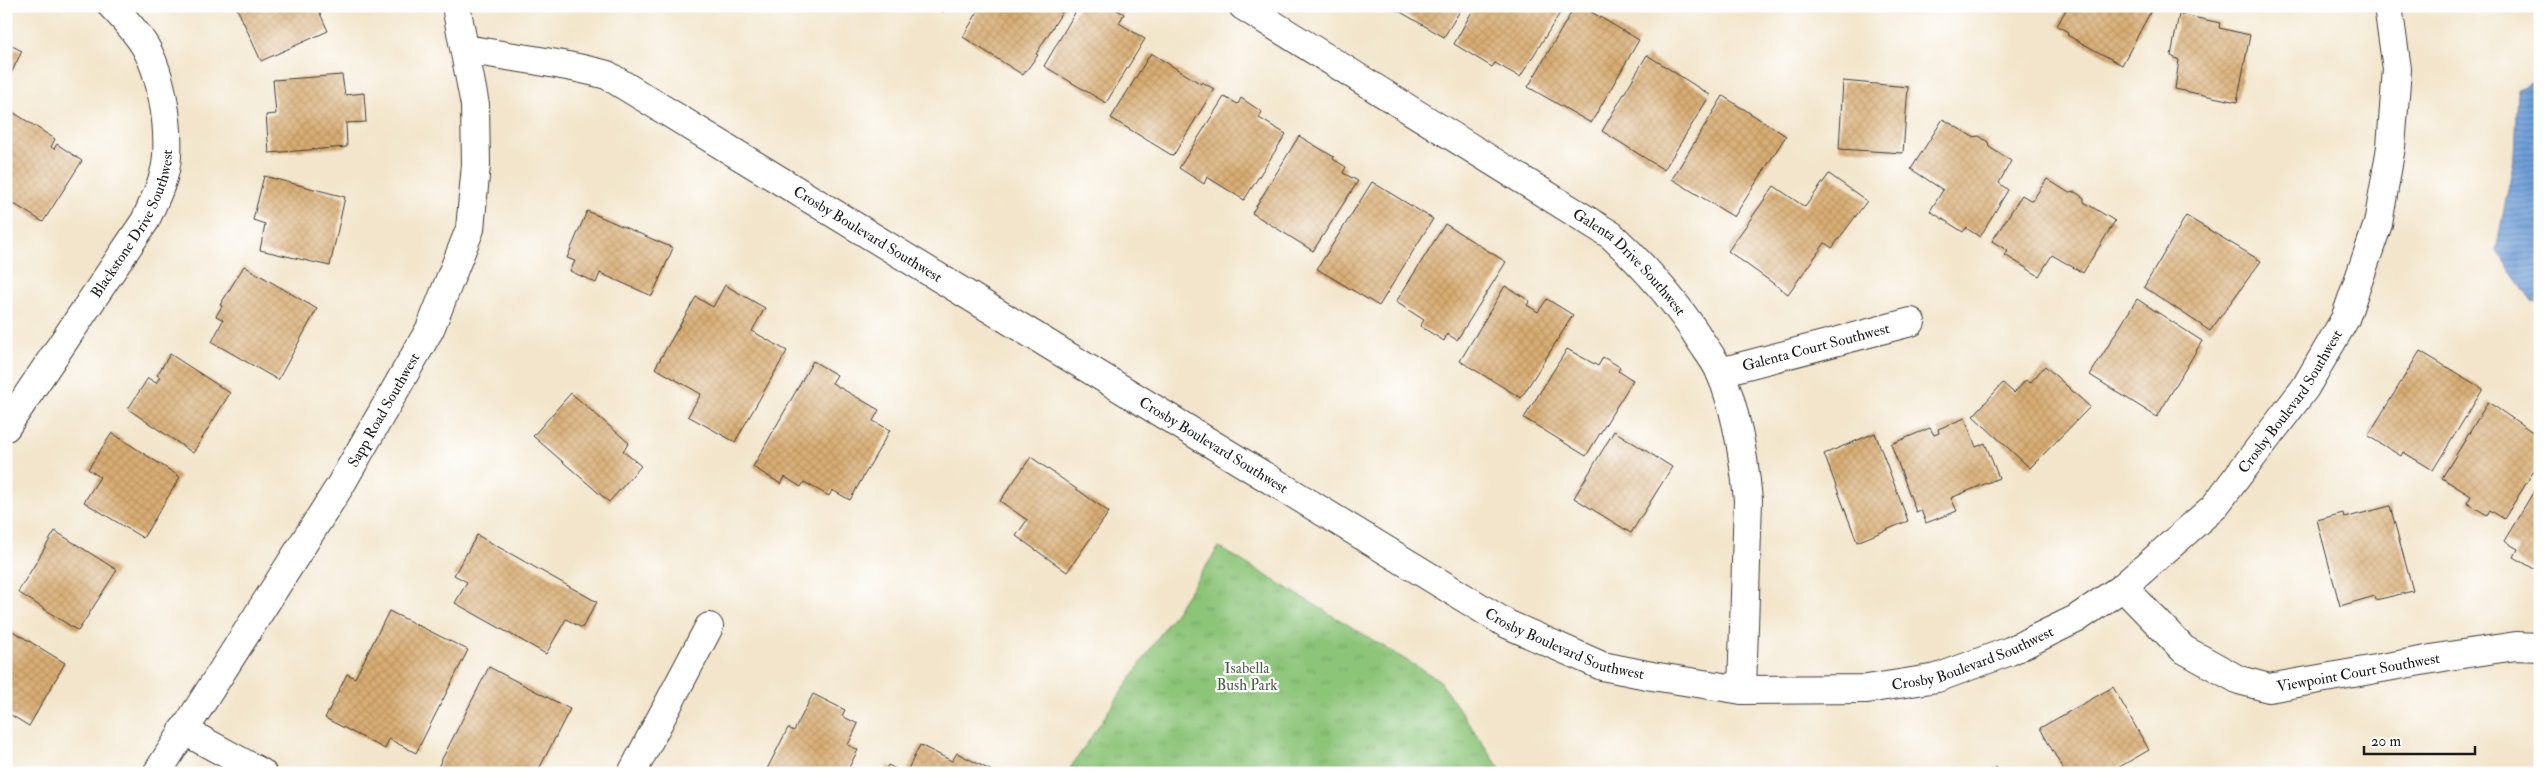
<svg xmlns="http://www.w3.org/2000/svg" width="2546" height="779" viewBox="0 0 2546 779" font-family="'IM FELL Double Pica',serif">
<defs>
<pattern id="park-tufts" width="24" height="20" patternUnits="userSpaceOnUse" patternTransform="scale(1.25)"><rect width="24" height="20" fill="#8cc478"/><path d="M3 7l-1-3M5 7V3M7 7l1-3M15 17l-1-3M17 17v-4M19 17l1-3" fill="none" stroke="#78a867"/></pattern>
<pattern id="water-rules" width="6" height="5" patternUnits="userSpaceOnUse" patternTransform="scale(1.25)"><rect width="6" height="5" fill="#6d9dd7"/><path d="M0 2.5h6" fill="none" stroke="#597fae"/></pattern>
<pattern id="building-cross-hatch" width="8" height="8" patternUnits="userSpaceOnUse" patternTransform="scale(1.25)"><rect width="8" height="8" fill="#d8ad73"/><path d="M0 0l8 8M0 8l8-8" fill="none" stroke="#b99463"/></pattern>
</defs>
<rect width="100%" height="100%" fill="#fff"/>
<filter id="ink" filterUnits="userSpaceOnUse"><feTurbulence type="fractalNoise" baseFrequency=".02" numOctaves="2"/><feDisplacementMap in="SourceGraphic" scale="10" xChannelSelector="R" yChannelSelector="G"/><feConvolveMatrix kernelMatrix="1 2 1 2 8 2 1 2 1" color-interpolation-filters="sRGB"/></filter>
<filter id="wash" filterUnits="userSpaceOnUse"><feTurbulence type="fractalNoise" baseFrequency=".0096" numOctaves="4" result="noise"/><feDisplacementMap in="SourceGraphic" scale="20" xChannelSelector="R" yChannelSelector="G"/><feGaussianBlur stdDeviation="1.12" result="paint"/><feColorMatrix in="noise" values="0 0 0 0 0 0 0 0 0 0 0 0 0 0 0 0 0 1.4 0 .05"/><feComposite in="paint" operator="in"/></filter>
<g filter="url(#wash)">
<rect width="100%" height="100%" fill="#f2e5cb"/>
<polygon fill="url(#park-tufts)" stroke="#54704a" points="1219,547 1439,680 1503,773 1067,773"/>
<polygon fill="url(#water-rules)" stroke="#445c7a" points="2540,79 2540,302 2532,301 2496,250 2515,154 2518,89"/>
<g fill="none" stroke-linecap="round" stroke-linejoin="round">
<polyline stroke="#6d9dd7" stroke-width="11" points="2535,773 2537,770"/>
</g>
<g id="blocks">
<g fill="url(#building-cross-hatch)">
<polygon points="236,6 324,6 318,9 328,31 261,61"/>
<polygon points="934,6 946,6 943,12"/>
<polygon points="981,6 1066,6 1036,54 1038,55 1023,75 963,37"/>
<polygon points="1079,6 1111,6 1124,14 1119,23 1145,39 1106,103 1044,66"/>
<polygon points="1390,6 1463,6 1444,37"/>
<polygon points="1475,6 1548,6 1560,13 1520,77 1495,63 1492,67 1454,44"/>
<polygon points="1575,6 1581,6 1639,40 1591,123 1528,87"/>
<polygon points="2068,6 2142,6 2151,11 2122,65 2067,35 2068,32 2057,26"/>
<polygon points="2179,14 2220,23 2219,28 2250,35 2237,102 2175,89 2179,60 2171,56"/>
<polygon points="6,43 22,51 6,84"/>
<polygon points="1151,53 1201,84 1202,82 1214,89 1173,156 1111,118"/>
<polygon points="1647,55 1710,95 1664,170 1602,131"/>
<polygon points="342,75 345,95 364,93 366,122 346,123 347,147 269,153 266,115 276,114 273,80"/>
<polygon points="1843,81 1908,87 1903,153 1839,149"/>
<polygon points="1723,96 1786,136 1734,217 1672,179"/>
<polygon points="1224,97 1238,104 1241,98 1262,112 1259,118 1286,134 1244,200 1207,177 1204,184 1179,168"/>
<polygon points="8,109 55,139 51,147 54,149 57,144 82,161 43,222 6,199"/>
<polygon points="1943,119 1973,137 1979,136 1988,142 1989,147 2011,161 1999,183 2008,190 1980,237 1966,228 1963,232 1930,211 1943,190 1911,169"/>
<polygon points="1299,136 1334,157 1333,159 1346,167 1343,173 1358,181 1313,251 1252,213"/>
<polygon points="1829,174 1867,201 1832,248 1825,243 1788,294 1728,251 1774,186 1805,207"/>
<polygon points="264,176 345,197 330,266 260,250 265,224 253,220"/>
<polygon points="2047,179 2069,193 2075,192 2084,198 2084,202 2115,221 2083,273 2052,255 2039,276 2005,255 2008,251 1992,241 2022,195 2032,201"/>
<polygon points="1372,182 1433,219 1379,306 1317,269"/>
<polygon points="587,211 673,248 652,296 600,273 596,283 570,271 575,261 567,258"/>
<polygon points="2186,216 2261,261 2210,331 2144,287"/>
<polygon points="1445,224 1506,262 1457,340 1447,334 1444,341 1420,326 1424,320 1396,302"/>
<polygon points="244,266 317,309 278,380 212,342 223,320 216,316 222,306 220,305"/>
<polygon points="725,285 765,308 752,331 787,351 735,442 688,416 701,394 655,368 696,297 713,307"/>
<polygon points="1505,286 1530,301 1527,305 1538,312 1547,299 1573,315 1521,398 1460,361"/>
<polygon points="2137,299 2202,341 2157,417 2090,375"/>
<polygon points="1567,349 1598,366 1603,357 1620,367 1618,371 1633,380 1586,456 1524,418"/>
<polygon points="2420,351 2483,389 2433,470 2403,452 2401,456 2368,436"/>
<polygon points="170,354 230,393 193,453 128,409 148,378 156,383 160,377 157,375"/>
<polygon points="813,361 837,375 832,383 879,410 873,421 890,430 850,500 832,490 829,496 804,482 801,487 785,477 781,484 753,467"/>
<polygon points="2045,366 2090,407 2030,468 1973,416 2003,383 2014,393 2026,380 2030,383"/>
<polygon points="571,393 629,443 623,451 641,466 609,502 533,436"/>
<polygon points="2488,402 2540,437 2540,461 2504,519 2490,510 2487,515 2467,503 2471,496 2442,478"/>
<polygon points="1965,418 1976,447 1985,443 1999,478 1951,498 1957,511 1926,523 1921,510 1916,512 1891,444 1930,428 1934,435 1939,433 1938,429"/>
<polygon points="1614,431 1672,467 1631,533 1574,498"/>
<polygon points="112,433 180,477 143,538 84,502 100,477 88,469"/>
<polygon points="1875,433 1908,521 1857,542 1824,454"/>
<polygon points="1031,457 1109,512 1067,572 1016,536 1027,520 1000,501"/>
<polygon points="2540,481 2540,563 2534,569 2514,557 2518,549 2504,541"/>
<polygon points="2390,506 2413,591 2376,600 2375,596 2340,606 2317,520 2343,513 2344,518"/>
<polygon points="55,531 117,570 78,631 18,592"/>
<polygon points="477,535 597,602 582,628 566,619 546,654 455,603 467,582 454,575"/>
<polygon points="389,611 468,650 416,753 389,739 385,749 325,718 347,674 355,678"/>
<polygon points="6,627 65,663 29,726 6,712"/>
<polygon points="489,667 570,709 537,773 440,773 436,771"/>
<polygon points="2113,687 2149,750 2109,773 2065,773 2040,728"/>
<polygon points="813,694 845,710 842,716 858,724 848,745 858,750 846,773 765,773 788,728 794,731"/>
<polygon points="920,745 952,761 957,753 996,773 906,773"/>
<polygon points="888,765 904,773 884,773"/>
<polygon points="1995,767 2004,773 1991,773"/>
</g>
</g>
</g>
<g filter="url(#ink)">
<use href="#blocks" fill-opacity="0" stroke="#3c3a36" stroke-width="1"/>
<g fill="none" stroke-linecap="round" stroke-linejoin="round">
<defs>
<g id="minor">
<path id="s1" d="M1243,6l368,229c35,33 66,67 91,108 6,9 14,19 18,29 17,39 24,86 28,128l-6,190"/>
<path id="s2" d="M1720,372l191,-50"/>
<path id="s3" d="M6,427l139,-206c9,-20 21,-43 22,-65 2,-32 -5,-80 -21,-108 -9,-16 -22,-29 -34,-42"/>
<path id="s4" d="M2123,587l60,62 56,31 30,8 180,-32 67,-10 24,1"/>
<polyline points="183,730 262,773"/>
<polyline points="632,773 709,627"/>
</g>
<g id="tertiary">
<path id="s5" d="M466,49c47,9 95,13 141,26l900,549 95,42 50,10 90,14 125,-1 70,-11 73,-27 66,-32 47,-32 91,-80 91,-119 40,-69 33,-95 13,-77 6,-78 -9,-63"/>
<path id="s6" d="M157,773l183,-287 90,-157 40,-100 6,-64 -1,-60 -19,-99"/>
</g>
</defs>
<use href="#minor" stroke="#3c3a36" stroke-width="30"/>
<use href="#tertiary" stroke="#3c3a36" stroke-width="30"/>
<use href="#minor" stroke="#fff" stroke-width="28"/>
<use href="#tertiary" stroke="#fff" stroke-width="28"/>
</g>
</g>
<g text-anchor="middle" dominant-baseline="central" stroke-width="4.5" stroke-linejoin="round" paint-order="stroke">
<g font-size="15" fill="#1c1c1c" stroke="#fff">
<text stroke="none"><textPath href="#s3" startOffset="241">Blackstone Drive Southwest</textPath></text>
<text stroke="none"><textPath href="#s5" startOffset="449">Crosby Boulevard Southwest</textPath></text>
<text stroke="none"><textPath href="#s1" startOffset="465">Galenta Drive Southwest</textPath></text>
<text stroke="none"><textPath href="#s2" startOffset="99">Galenta Court Southwest</textPath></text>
<text stroke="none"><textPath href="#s5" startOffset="2099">Crosby Boulevard Southwest</textPath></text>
<text stroke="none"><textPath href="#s6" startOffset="428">Sapp Road Southwest</textPath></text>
<text stroke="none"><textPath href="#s5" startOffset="854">Crosby Boulevard Southwest</textPath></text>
<text stroke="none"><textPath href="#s5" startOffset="1259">Crosby Boulevard Southwest</textPath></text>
<text stroke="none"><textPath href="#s5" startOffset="1679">Crosby Boulevard Southwest</textPath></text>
<text stroke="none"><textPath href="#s4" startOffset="272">Viewpoint Court Southwest</textPath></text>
</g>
<g font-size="15" fill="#495f41" stroke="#fff">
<text x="1247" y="668">Isabella<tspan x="1247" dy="17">Bush Park</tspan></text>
</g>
</g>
<rect width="2546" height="779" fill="none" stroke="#fff" stroke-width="25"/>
<path d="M2364 746v8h111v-8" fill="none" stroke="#1c1c1c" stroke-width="2.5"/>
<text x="2371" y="746" font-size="15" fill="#1c1c1c" stroke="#ffffff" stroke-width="4" paint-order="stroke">20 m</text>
</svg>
